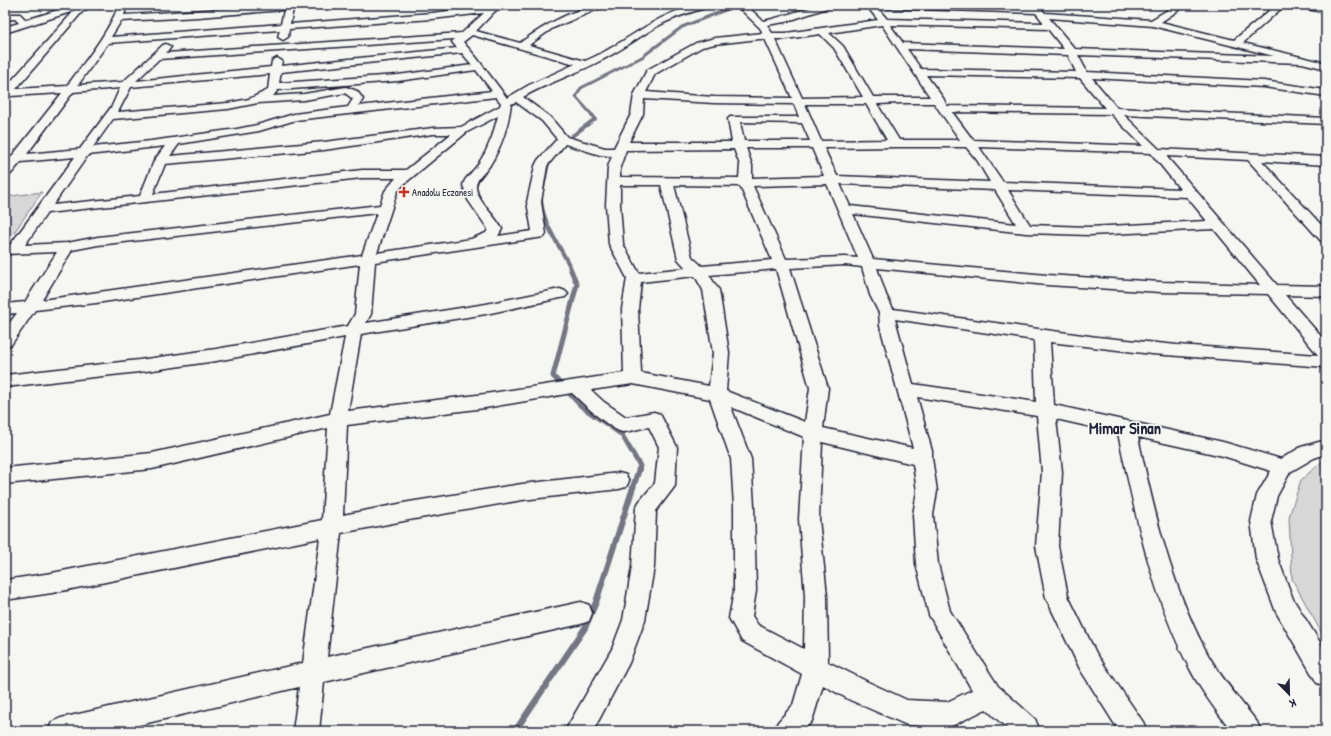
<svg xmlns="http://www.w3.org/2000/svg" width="1331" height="736" viewBox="0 0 1331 736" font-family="'Patrick Hand',sans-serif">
<rect width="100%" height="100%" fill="#f6f6f2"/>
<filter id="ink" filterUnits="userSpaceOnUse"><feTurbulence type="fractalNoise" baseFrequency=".025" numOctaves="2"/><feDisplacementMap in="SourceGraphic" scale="8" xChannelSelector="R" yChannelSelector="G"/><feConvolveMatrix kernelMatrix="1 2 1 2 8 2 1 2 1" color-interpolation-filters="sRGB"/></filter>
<g filter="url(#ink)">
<g fill="#d7d7d7" stroke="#7c7c89">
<polygon points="42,192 6,244 5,244 5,197"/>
<polygon points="1326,458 1326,641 1292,579 1289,517 1301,480"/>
</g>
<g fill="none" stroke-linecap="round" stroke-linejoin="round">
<polyline stroke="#757583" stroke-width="3" points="593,116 576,97 581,88 642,57 682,27 738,5"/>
<g stroke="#757583" stroke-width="4">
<polyline points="572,136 595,119 592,115"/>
<polyline points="543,188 548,163 551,159"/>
<path d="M541,196c0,27 19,49 30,73"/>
</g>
<polyline stroke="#757583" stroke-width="5" points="570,268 577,284 553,376 581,406 622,435 640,466 639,470"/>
<polyline stroke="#757583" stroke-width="6" points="515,731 585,628 596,602 639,469"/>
<defs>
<g id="minor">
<path d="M74,5h18l-10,7 -66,77 51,-3c19,-26 40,-51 52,-81h8l-3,10c65,-3 130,-10 196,-10l-4,3 -23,1 -3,15 142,-11 66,-8h14l-1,2 -16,4 -19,20 44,12c23,-17 58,-38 87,-38l-54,23 -24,17 56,16c43,-17 77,-56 125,-56l-1,2c-18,5 -35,10 -51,19 -21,12 -39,26 -60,36 -25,13 -51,21 -75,35l27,20 17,20 38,11h9l17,-34 3,-19 13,-25 49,-27 19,-5 48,-5 -3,-5 -24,-23h10l17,16c23,-4 45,-16 68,-16l-1,2 -45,15 -18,3 5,8h14l92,-13 -12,-15h9l12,14 157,4 -8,-10 -149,-5 -4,-3h81l67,2 -1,-2h8l7,8 106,7 25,-15h10l-25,17 73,18 42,-35h9l-42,38 83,20v6l-24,-6 -224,-8 9,17 177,9 62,9v6l-62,-9 -172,-9 25,30 209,10v6l-202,-9 35,34 167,8v8l-64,-4 64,69v12l-5,-1 -73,-81 -82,-4 111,129 49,1v10l-41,-1 41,47v25l-174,-13 -102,-12 4,63 169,37 58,17 20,-12 25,-7v14l-12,4 -24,14 -13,24 -6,25 7,38 15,40 33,53v34l-9,-3 -41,-71 -20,-53 -5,-38 6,-26 14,-24 -48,-15 -85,-19c16,74 33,149 69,216 14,25 33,47 50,69l4,9h-29c-15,-19 -30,-39 -41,-60 -39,-74 -56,-157 -73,-238l-62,-14 6,53 -4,74 10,50 28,57 47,69 4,9h-28l-39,-62 -34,-71 -10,-52 6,-74 -5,-56 -120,-19 15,54v7l5,33 -4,24 5,49 12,47 48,75 37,33 5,12h-30l-24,-22 -38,19 -41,-3 -57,-25 -27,-15 -11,36 -9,10h-29l4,-9 15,-17 9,-31 -60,-33 -13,-23 5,-27v-85l-3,-47 -21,-60 -77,-15 -42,6 13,12 22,15 28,-5 6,2 17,33 -2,39 -19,25 -2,56 -9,53 -16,43 -36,68h-28l47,-82 11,-29 9,-53 4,-59 3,-6 16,-19 4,-36 -10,-20c-8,1 -17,4 -25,5 -12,0 -42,-30 -52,-39l-87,15 -138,17 -4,90 66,-13 113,-18 97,-11 7,2 3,6 -3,6 -7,2 -97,11 -113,20 -68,13 -14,124 254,-55 8,3 3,8 -3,8 -8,3 -257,58 -5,49h-26l6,-44 -185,44h-66l4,-9 9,-4 242,-55 17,-125 -268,55 -47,7v-20l47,-7 270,-53 6,-92 -176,41 -147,15v-16l147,-15 178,-39 15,-77 -129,24 -77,11 -134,15v-12l134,-15 77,-11 132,-23 7,-12 5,-50 -264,39 -61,7 -24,35 -6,2v-18l12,-16 -12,1v-10l20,-2 32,-50 -52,2v-8l5,-1 65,-88 -54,5 -12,14 -4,1v-12l57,-72 -52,3 -5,2v-10l69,-77 -69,22v-6l14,-4 -4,-4 -10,1v-6h15l6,6zM284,10l-3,14 -170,13 10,-16 77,-4zM484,13l-22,20 -296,20 5,-6 -5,-3 -3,1 -40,37 -45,3 30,-42 172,-13 -2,7 5,3 5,-3 1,-8 143,-10zM1049,18l104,8 121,30 -199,-7zM882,25l48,72h-57l-30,-51 -14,-13zM890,25l158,4 16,20 -161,-6zM820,34l14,14 29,49 -61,1 -27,-59h11zM472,35l103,29 -46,21 -22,13 -31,-41 -13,-15zM454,39l-2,3 5,6 -176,18 1,-5 -5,-3 -5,3 -1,6 -135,14 23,-22zM759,39h6l27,59 -78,-1 -68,-5 9,-18 47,-27 13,-3zM907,49l161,6 8,17 -155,-3zM462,53l10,12 -74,10 -119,8 2,-11zM476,70l16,21 -133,15 4,-7 -6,-8 -11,-4 -42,7 -31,2 5,-6 120,-9zM270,74l-2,16 -19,9 -21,4 -110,9 13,-25zM926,75l154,3 25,30 -158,-2 -4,-8zM120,88l-8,18 -32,43 -53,5 46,-62zM345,93l8,6 -5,8 -54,7 -37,11 -20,4 -86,12 -58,6 20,-28 115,-10 30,-6 46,-3zM496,97l5,6 -1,3 -39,21 -28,1 -109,14 -154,14 9,-12 80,-13 37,-11zM644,99l70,4 80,1 5,13h-69l-2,2 4,23h-103l14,-28zM516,102l26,19 15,18 -19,21 -3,6 -8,36 5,29 -34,5 4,-7c-7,-14 -23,-25 -26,-41 -1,-9 10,-16 14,-23 12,-19 18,-39 21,-61zM902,103h32l26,37h-61l-22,-36zM805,104h61l21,36 -66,1zM952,112l159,2 32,32 -170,-6zM498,116l-6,21 -7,16 -8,13 -12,14 -2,5 5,15 20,29 -2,4 -15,6 -94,14 20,-61 7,-8 63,-52zM740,122l62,1 8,18h-66zM433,134h18l-45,36h-44l-209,24 12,-30 159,-14zM565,144l35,11 12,1 -4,11 -2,38 3,39 18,34 -5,31 2,64 -139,21 -137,17 13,-77 125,-20 79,-17 3,-3 -3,-3 -5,-2 -74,15 -120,19 5,-9 4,-52 169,-25 2,-3 -5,-32 6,-36zM165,146l-11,15 -14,35 -87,9 35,-50zM896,147h70l11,13 13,22 -153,-6 -13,-28zM979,147l172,6 29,36 -177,-7zM746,148h66l12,28 -72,2v-13zM734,149l6,16 -1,13 -119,-1v-10l6,-17zM362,178h34l-11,13 -5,14 -282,32 -31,6 -42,2 22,-32zM827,184l31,74 -13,-1 -59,2 -33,-73zM840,184l155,6 21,34 -166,-18zM620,185h41l17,74 8,9 -47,5 -16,-29 -3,-39zM674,185l66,1 32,74 -70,6 -10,-9zM1008,190l179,7 20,24 -118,6 -59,-2zM377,213l-15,42 -320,45 30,-50 26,-5zM853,214l173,19 63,2 125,-6 46,56 -99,-3 -114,-7 -174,-16zM845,265l17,2 8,28 9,18 1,13 33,122 -90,-20 5,-40 -38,-120zM877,268l170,17 114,7 107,2 50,61 -141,-10 -80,-8 -204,-28 -7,-14zM776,269l34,119 -5,34 -79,-31 3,-38 -10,-63 -10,-15zM695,276l8,14 10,63 -4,33 -68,-13 -3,-64 3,-27zM895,319l139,21 2,62 -123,-18zM731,407l73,30 -5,82 6,77 -1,53 -46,-24 -6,-9 4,-25 -2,-85 -3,-47zM822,442l91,22 4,27 -4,24 3,49 13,51 43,75 -25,12 -40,-2 -39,-18 -40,-20 -1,-66 -8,-77z"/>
<polygon points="1298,5 1314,5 1326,7 1326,13 1299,7"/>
</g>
</defs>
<use href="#minor" stroke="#22223b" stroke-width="3"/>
<use href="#minor" fill="#f6f6f2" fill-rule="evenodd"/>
</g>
</g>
<path fill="#c8321e" stroke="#f6f6f2" stroke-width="1.5" d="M402 186h4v4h4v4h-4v4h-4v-4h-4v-4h4z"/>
<g text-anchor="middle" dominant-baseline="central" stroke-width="3.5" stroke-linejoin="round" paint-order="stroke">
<g font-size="10" fill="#22223b" stroke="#f6f6f2" text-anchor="start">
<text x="412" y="192">Anadolu Eczanesi</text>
</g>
<g font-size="16" font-weight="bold" fill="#22223b" stroke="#f6f6f2">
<text x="1125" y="428">Mimar Sinan</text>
</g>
</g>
<rect width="1331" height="736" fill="none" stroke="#f6f6f2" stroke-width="20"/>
<rect x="10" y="10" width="1311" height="716" fill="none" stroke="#22223b" stroke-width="1.5" filter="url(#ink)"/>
<g transform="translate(1289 694) rotate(157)" stroke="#f6f6f2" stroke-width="3" paint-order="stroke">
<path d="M0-3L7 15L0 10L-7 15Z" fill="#22223b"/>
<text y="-6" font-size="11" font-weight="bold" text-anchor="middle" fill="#22223b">K</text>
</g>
</svg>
